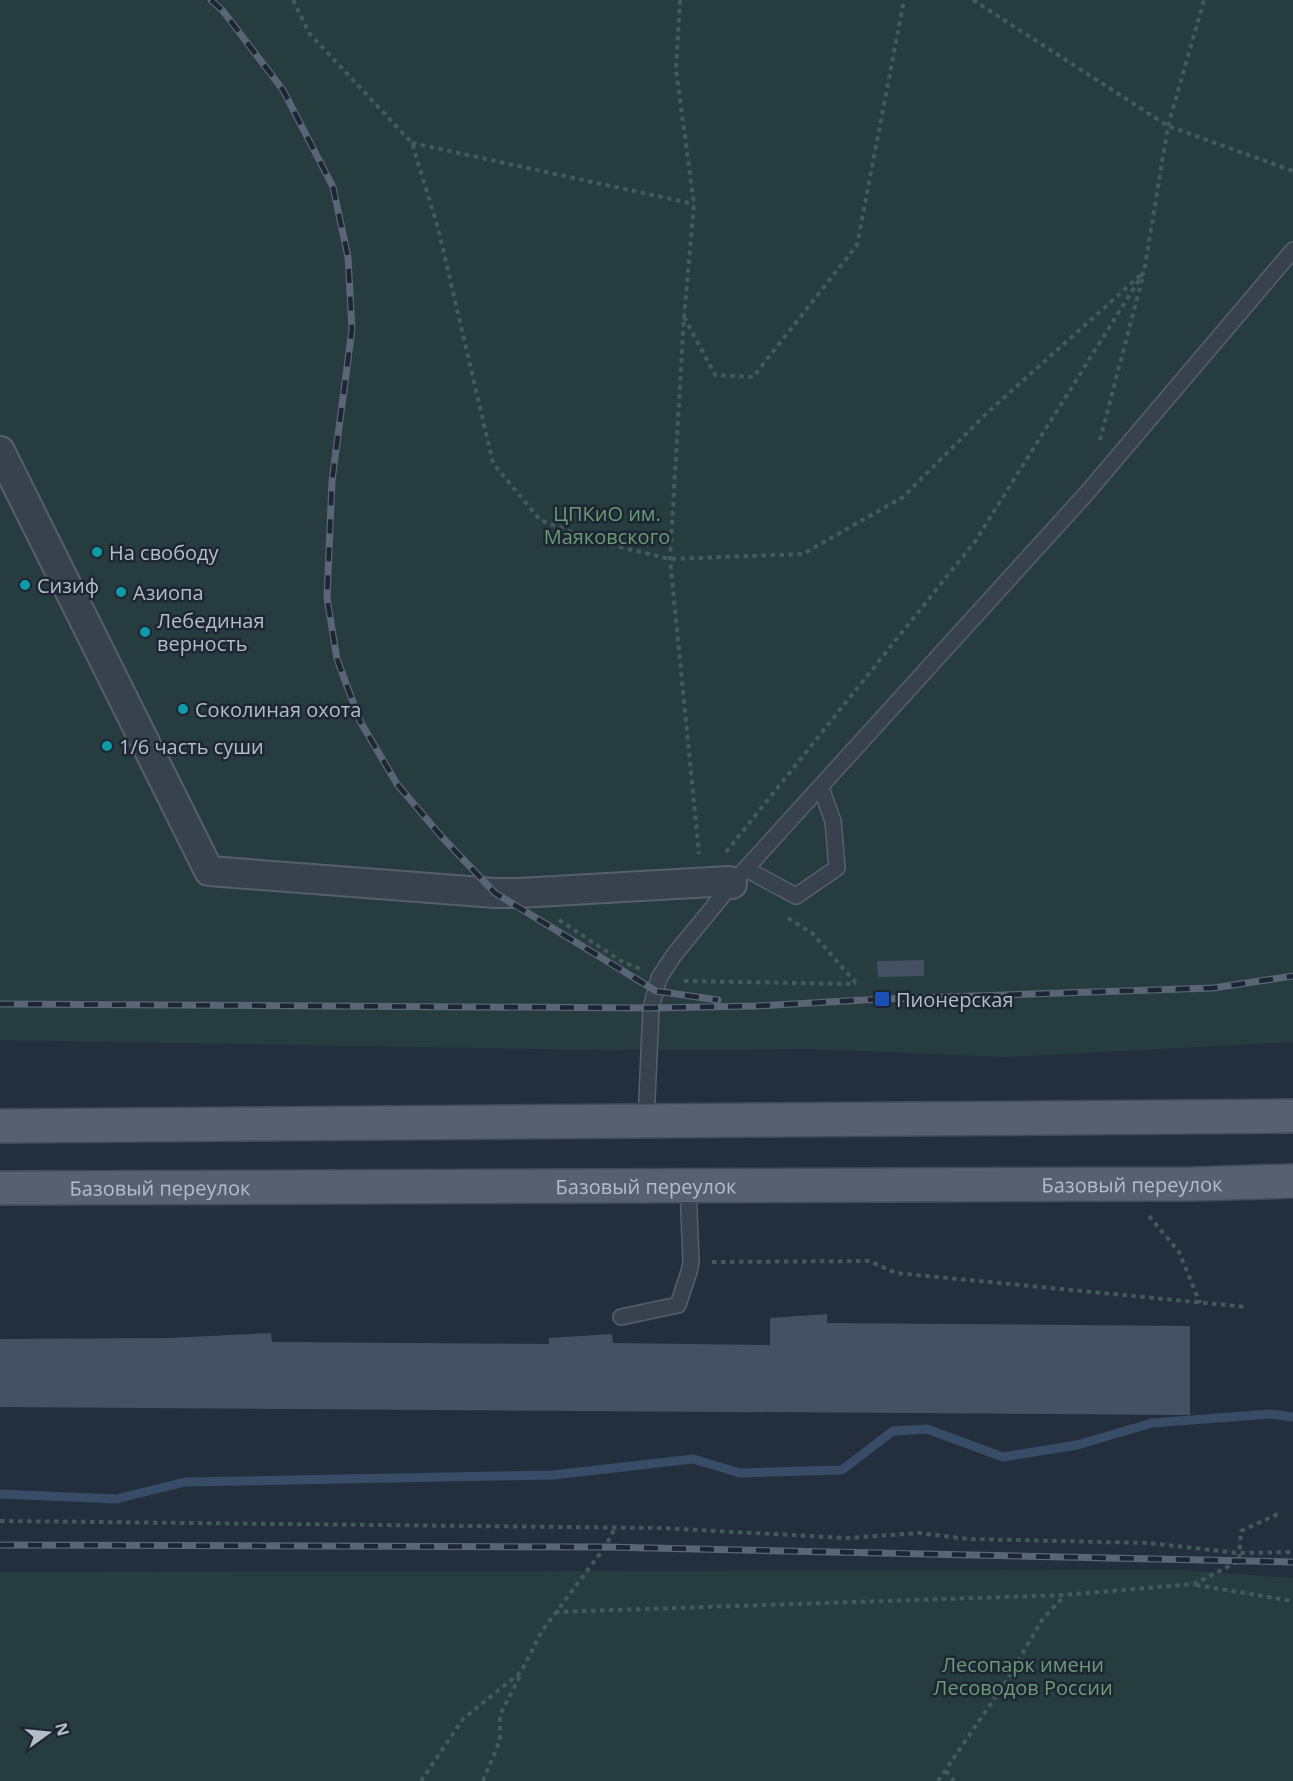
<svg xmlns="http://www.w3.org/2000/svg" width="1293" height="1781" viewBox="0 0 1293 1781" font-family="'Open Sans',sans-serif">
<rect width="100%" height="100%" fill="#242f3e"/>
<g fill="#263c3f">
<polygon points="0,0 1293,0 1293,1042 1005,1057 813,1049 604,1050 0,1040"/>
<polygon points="1179,1570 1293,1578 1293,1781 0,1781 0,1572"/>
</g>
<g fill="none" stroke-linecap="round" stroke-linejoin="round">
<polyline stroke="#394c67" stroke-width="9" points="0,1494 116,1499 185,1482 553,1475 693,1459 740,1473 842,1470 893,1431 927,1429 1003,1457 1077,1445 1152,1423 1270,1414 1293,1417"/>
</g>
<g fill="#455162">
<polygon points="924,960 924,976 878,977 877,961"/>
<polygon points="827,1314 827,1323 1190,1326 1190,1415 0,1407 0,1339 170,1338 271,1333 272,1342 549,1344 549,1338 612,1334 613,1343 770,1345 770,1318"/>
</g>
<g fill="none" stroke-linecap="round" stroke-linejoin="round">
<defs>
<g id="lane">
<polyline points="746,869 796,896 837,868 833,821 821,788"/>
<polyline points="646,1122 651,1008 659,978 674,955 732,884 1086,494 1293,250"/>
<polyline points="621,1317 678,1305 689,1272 691,1262 688,1186"/>
</g>
<polyline id="street" points="0,451 209,871 495,893 519,893 729,881 732,884"/>
<g id="primary">
<polyline points="0,1126 1293,1116"/>
<path id="s1" d="M0,1188l1193,-4 100,-3"/>
</g>
</defs>
<use href="#lane" stroke="#565f6c" stroke-width="18"/>
<use href="#street" stroke="#565f6c" stroke-width="32"/>
<use href="#primary" stroke="#414a57" stroke-width="36"/>
<g stroke="#44595c" stroke-width="4" stroke-dasharray="4.5 4.5" stroke-linecap="butt">
<polyline points="293,0 309,33 412,143 438,228 493,463 540,520 599,542 670,559 803,554 903,497 987,413 1144,272"/>
<polyline points="680,0 676,70 694,204 684,317 670,559 699,854"/>
<polyline points="973,0 1168,126 1293,171"/>
<polyline points="412,143 694,204"/>
<polyline points="684,317 715,375 753,377 857,245 904,0"/>
<polyline points="1100,440 1143,276"/>
<polyline points="726,852 976,540 1144,272 1168,126 1204,0"/>
<polyline points="788,918 813,934 856,983"/>
<polyline points="559,920 621,961 640,969"/>
<polyline points="684,981 856,984"/>
<polyline points="1149,1216 1179,1252 1200,1303"/>
<polyline points="712,1262 869,1261 896,1273 1247,1307"/>
<polyline points="0,1521 660,1528 847,1538 919,1533 968,1539 1149,1543 1238,1553 1293,1552"/>
<polyline points="1196,1585 1293,1601"/>
<polyline points="555,1612 1064,1595 1194,1584 1239,1561 1241,1531 1280,1513"/>
<polyline points="946,1771 954,1781"/>
<polyline points="421,1781 463,1719 521,1672 542,1631 605,1547 615,1528"/>
<polyline points="483,1781 500,1740 500,1715 520,1676"/>
<polyline points="938,1781 1005,1683 1042,1620 1064,1596"/>
</g>
<use href="#lane" stroke="#38414e" stroke-width="15"/>
<use href="#street" stroke="#38414e" stroke-width="28"/>
<use href="#primary" stroke="#56606e" stroke-width="33"/>
<defs>
<g id="rail">
<polyline points="211,0 223,11 283,90 333,187 348,257 352,329 332,481 327,598 337,659 360,721 397,784 441,836 495,893 656,991 718,1000"/>
<polyline points="0,1004 651,1008 756,1006 882,999 1213,988 1293,976"/>
<polyline points="0,1545 605,1547 1293,1562"/>
</g>
</defs>
<use href="#rail" stroke="#5a6575" stroke-width="7"/>
<use href="#rail" stroke="#1d2633" stroke-width="4.5" stroke-dasharray="14" stroke-linecap="butt"/>
</g>
<g fill="#0f9aa8" stroke="#1d2633" stroke-width="2">
<circle cx="97" cy="552" r="6"/>
<circle cx="25" cy="585" r="6"/>
<circle cx="121" cy="592" r="6"/>
<circle cx="145" cy="632" r="6"/>
<circle cx="183" cy="709" r="6"/>
<circle cx="107" cy="746" r="6"/>
</g>
<rect fill="#1a4fb4" stroke="#1d2633" stroke-width="2" x="874" y="991" width="16" height="16" rx="3"/>
<g text-anchor="middle" dominant-baseline="central" stroke-width="5" stroke-linejoin="round" paint-order="stroke">
<g font-size="20" fill="#6b9a76" stroke="#1d2633">
<text x="607" y="513">ЦПКиО им.<tspan x="607" dy="23">Маяковского</tspan></text>
<text x="1023" y="1664">Лесопарк имени<tspan x="1023" dy="23">Лесоводов России</tspan></text>
</g>
<g font-size="20" fill="#b4bcc9" stroke="#1d2633" text-anchor="start">
<text x="109" y="552">На свободу</text>
<text x="37" y="585">Сизиф</text>
<text x="133" y="592">Азиопа</text>
<text x="157" y="620">Лебединая<tspan x="157" dy="23">верность</tspan></text>
<text x="195" y="709">Соколиная охота</text>
<text x="119" y="746">1/6 часть суши</text>
<text x="896" y="999">Пионерская</text>
</g>
<g font-size="20" fill="#b4bcc9" stroke="#1d2633">
<text stroke="none"><textPath href="#s1" startOffset="1132">Базовый переулок</textPath></text>
<text stroke="none"><textPath href="#s1" startOffset="646">Базовый переулок</textPath></text>
<text stroke="none"><textPath href="#s1" startOffset="160">Базовый переулок</textPath></text>
</g>
</g>
<g transform="translate(48 1733) rotate(75)" stroke="#1d2633" stroke-width="4.5" paint-order="stroke">
<path d="M0-4.5L10 22L0 15L-10 22Z" fill="#b4bcc9"/>
<text y="-9" font-size="16" font-weight="bold" text-anchor="middle" fill="#b4bcc9">N</text>
</g>
</svg>
